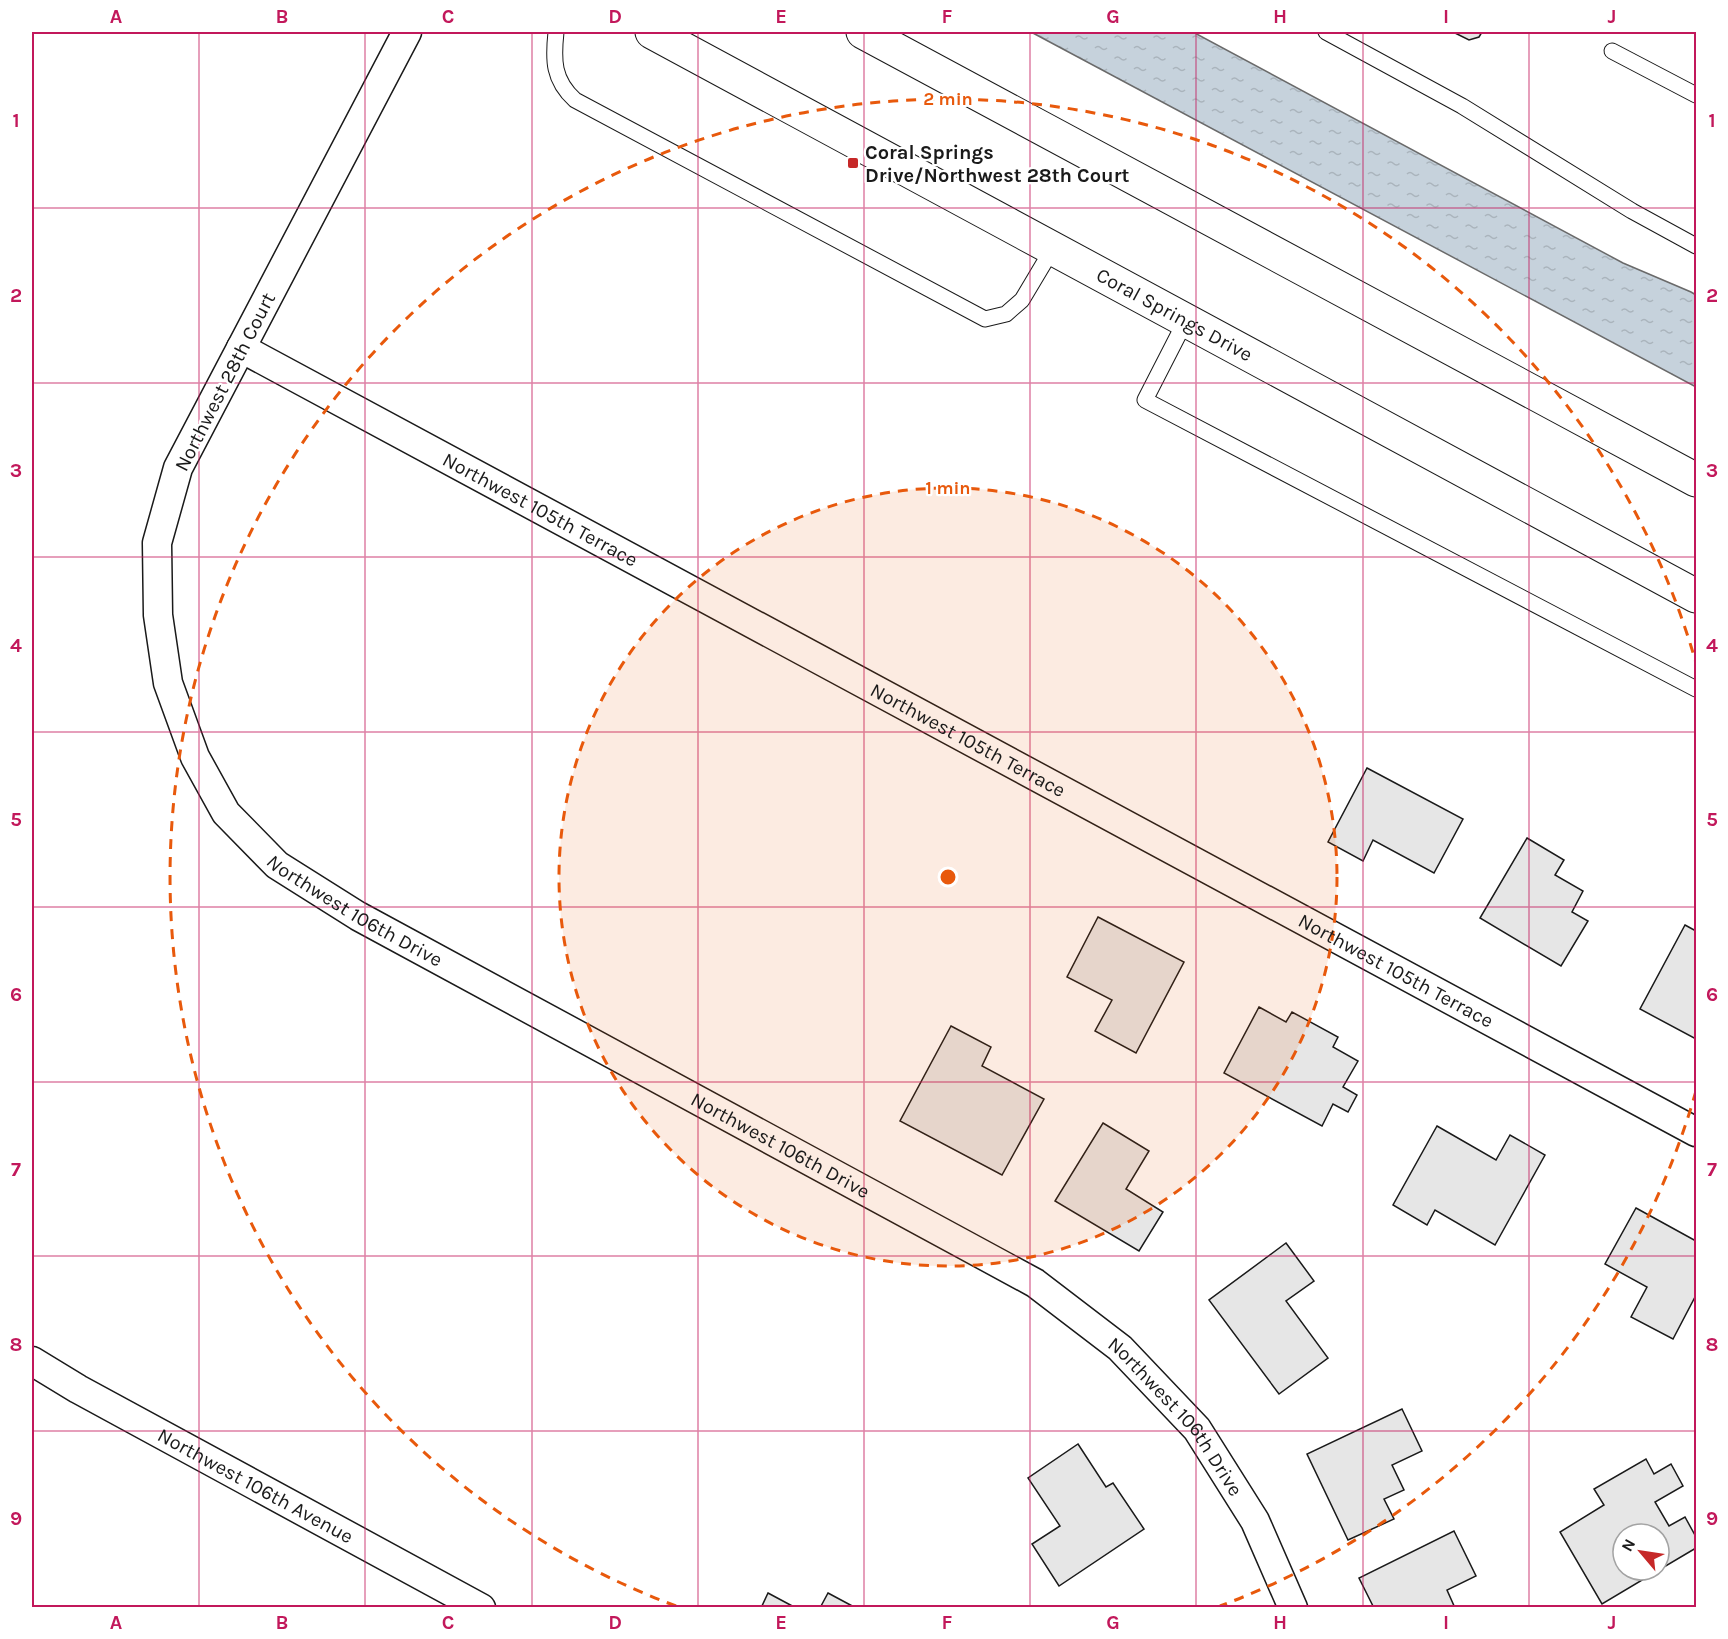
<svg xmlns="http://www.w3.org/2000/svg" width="1728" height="1639" viewBox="0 0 1728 1639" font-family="Karla,sans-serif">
<defs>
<pattern id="water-ripples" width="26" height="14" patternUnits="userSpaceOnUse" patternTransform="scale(1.5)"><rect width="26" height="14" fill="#c6d2dc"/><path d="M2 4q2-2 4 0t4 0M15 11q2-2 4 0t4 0" fill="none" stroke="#aab4bc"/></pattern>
</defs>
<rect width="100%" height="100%" fill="#fff"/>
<polygon fill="url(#water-ripples)" stroke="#6a6a6a" stroke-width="1.5" points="1031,32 1193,32 1623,263 1691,292 1696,295 1696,387"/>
<g fill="#e6e6e6" stroke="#1a1a1a" stroke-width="1.5">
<polygon points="1453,32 1482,32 1479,37 1469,40"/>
<polygon points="1367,768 1463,819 1434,873 1373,840 1363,861 1328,842"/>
<polygon points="1527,838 1564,860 1555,875 1583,891 1572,912 1588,921 1561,966 1480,918"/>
<polygon points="1098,917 1184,962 1136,1053 1095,1031 1112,1000 1067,977"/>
<polygon points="1685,925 1696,931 1696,1039 1640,1009"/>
<polygon points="1259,1007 1286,1022 1292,1012 1338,1037 1333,1047 1358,1061 1343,1087 1357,1095 1348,1112 1333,1104 1322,1126 1224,1073"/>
<polygon points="951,1026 991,1047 982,1066 1044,1099 1002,1175 900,1121"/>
<polygon points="1103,1123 1149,1151 1126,1189 1163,1212 1139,1251 1055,1201"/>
<polygon points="1437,1126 1496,1160 1510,1135 1545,1155 1495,1245 1435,1210 1427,1225 1393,1205"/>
<polygon points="1636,1208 1696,1241 1696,1295 1673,1339 1631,1317 1647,1287 1605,1264"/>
<polygon points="1286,1243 1314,1281 1286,1301 1328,1358 1279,1394 1209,1300"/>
<polygon points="1402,1409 1422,1451 1392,1465 1404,1490 1384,1499 1394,1519 1348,1540 1307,1454"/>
<polygon points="1078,1444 1106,1487 1113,1483 1144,1529 1059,1586 1032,1544 1060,1526 1028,1478"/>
<polygon points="1646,1459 1654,1474 1671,1464 1683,1486 1655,1502 1669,1526 1685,1517 1696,1537 1696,1548 1659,1570 1659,1534 1623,1534 1623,1570 1659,1570 1602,1604 1560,1532 1604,1505 1594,1489"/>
<polygon points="1454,1531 1476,1576 1447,1590 1455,1608 1374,1608 1359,1578"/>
<polygon points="768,1593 796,1608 761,1608"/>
<polygon points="828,1593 856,1608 820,1608"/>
</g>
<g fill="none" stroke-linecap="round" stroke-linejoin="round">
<defs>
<g id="lane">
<path d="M556,32c-3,28 -3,48 19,68l410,219 21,-5 16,-14 31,-52"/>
<polyline points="1326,32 1462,106 1632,211 1696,246"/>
<polyline points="1612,51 1696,95"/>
<polyline points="1186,320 1145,400 1696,689"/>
</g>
<g id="street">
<path id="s1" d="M407,32l-229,436 -21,75 1,72 10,68 27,74 31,56 51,52 81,51 677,367 85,65 77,81 58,92 38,87"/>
<path id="s2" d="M241,348l1455,784"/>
<path id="s3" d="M32,1361l46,28 403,219"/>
</g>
<g id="secondary">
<path id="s4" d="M652,32l1044,564"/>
<polyline points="863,32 1696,480"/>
</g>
</defs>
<use href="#lane" stroke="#1a1a1a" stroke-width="17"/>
<use href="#street" stroke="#1a1a1a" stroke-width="31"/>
<use href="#secondary" stroke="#1a1a1a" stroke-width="35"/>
<use href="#lane" stroke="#fff" stroke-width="15"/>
<use href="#street" stroke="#fff" stroke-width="28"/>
<use href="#secondary" stroke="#fff" stroke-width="33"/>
</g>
<path fill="none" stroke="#c2185b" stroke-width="1.5" stroke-opacity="0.55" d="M199,32v1576M365,32v1576M532,32v1576M698,32v1576M864,32v1576M1030,32v1576M1196,32v1576M1363,32v1576M1529,32v1576M32,208h1664M32,383h1664M32,557h1664M32,732h1664M32,907h1664M32,1082h1664M32,1256h1664M32,1431h1664"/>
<circle cx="948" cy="877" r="389" fill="#e8590c" fill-opacity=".12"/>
<g fill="none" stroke="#e8590c" stroke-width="3" stroke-dasharray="10 8">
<circle cx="948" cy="877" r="389"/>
<path d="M1696 1091A778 778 0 0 1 1220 1606M676 1606A778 778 0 1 1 1696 663"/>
</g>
<rect fill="#c62828" stroke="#fff" stroke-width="2" x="847" y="157" width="12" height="12" rx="3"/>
<g text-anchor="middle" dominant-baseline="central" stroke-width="4.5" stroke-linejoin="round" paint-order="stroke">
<g font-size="20" font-weight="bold" fill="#1a1a1a" stroke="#fff" text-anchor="start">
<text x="865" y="152">Coral Springs<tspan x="865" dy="23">Drive/Northwest 28th Court</tspan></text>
</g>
<g font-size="20" fill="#1a1a1a" stroke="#fff">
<text stroke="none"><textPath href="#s4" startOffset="594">Coral Springs Drive</textPath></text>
<text transform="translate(225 382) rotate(-63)">Northwest 28th Court</text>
<text stroke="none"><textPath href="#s2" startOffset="340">Northwest 105th Terrace</textPath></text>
<text stroke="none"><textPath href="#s2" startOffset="826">Northwest 105th Terrace</textPath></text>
<text stroke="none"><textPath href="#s1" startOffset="1017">Northwest 106th Drive</textPath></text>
<text stroke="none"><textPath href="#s2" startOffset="1312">Northwest 105th Terrace</textPath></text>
<text stroke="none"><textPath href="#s1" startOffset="1503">Northwest 106th Drive</textPath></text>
<text stroke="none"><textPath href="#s1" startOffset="1988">Northwest 106th Drive</textPath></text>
<text stroke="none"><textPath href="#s3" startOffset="256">Northwest 106th Avenue</textPath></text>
</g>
</g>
<circle cx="948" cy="877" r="9" fill="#e8590c" stroke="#fff" stroke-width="3"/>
<g font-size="18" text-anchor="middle" font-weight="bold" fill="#e8590c" stroke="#fff" stroke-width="4.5" stroke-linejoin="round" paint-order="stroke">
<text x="948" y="105">2 min</text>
<text x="948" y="494">1 min</text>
</g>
<rect width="1728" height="1639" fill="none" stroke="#ffffff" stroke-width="66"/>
<g transform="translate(1641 1552) rotate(299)"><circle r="28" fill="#ffffff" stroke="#a3a3a3" stroke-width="1.5"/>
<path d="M0-4.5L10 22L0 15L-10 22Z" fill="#c62828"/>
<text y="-9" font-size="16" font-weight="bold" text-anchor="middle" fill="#1a1a1a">N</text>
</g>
<rect x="33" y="33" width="1662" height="1573" fill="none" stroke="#c2185b" stroke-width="2"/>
<g font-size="20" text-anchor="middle" font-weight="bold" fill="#c2185b">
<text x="116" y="23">A</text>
<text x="282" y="23">B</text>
<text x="448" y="23">C</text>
<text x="615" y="23">D</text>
<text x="781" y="23">E</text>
<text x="947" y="23">F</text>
<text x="1113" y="23">G</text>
<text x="1280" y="23">H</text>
<text x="1446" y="23">I</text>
<text x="1612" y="23">J</text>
<text x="16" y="127">1</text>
<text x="1712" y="127">1</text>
<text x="16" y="302">2</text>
<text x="1712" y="302">2</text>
<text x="16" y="477">3</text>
<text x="1712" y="477">3</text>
<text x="16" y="652">4</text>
<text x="1712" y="652">4</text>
<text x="16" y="826">5</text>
<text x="1712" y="826">5</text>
<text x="16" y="1001">6</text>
<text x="1712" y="1001">6</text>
<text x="16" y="1176">7</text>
<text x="1712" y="1176">7</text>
<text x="16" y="1351">8</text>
<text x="1712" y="1351">8</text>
<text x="16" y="1525">9</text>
<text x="1712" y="1525">9</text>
<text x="116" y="1629">A</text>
<text x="282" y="1629">B</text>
<text x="448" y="1629">C</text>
<text x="615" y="1629">D</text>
<text x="781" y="1629">E</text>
<text x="947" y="1629">F</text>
<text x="1113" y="1629">G</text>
<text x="1280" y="1629">H</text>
<text x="1446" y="1629">I</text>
<text x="1612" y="1629">J</text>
</g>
</svg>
